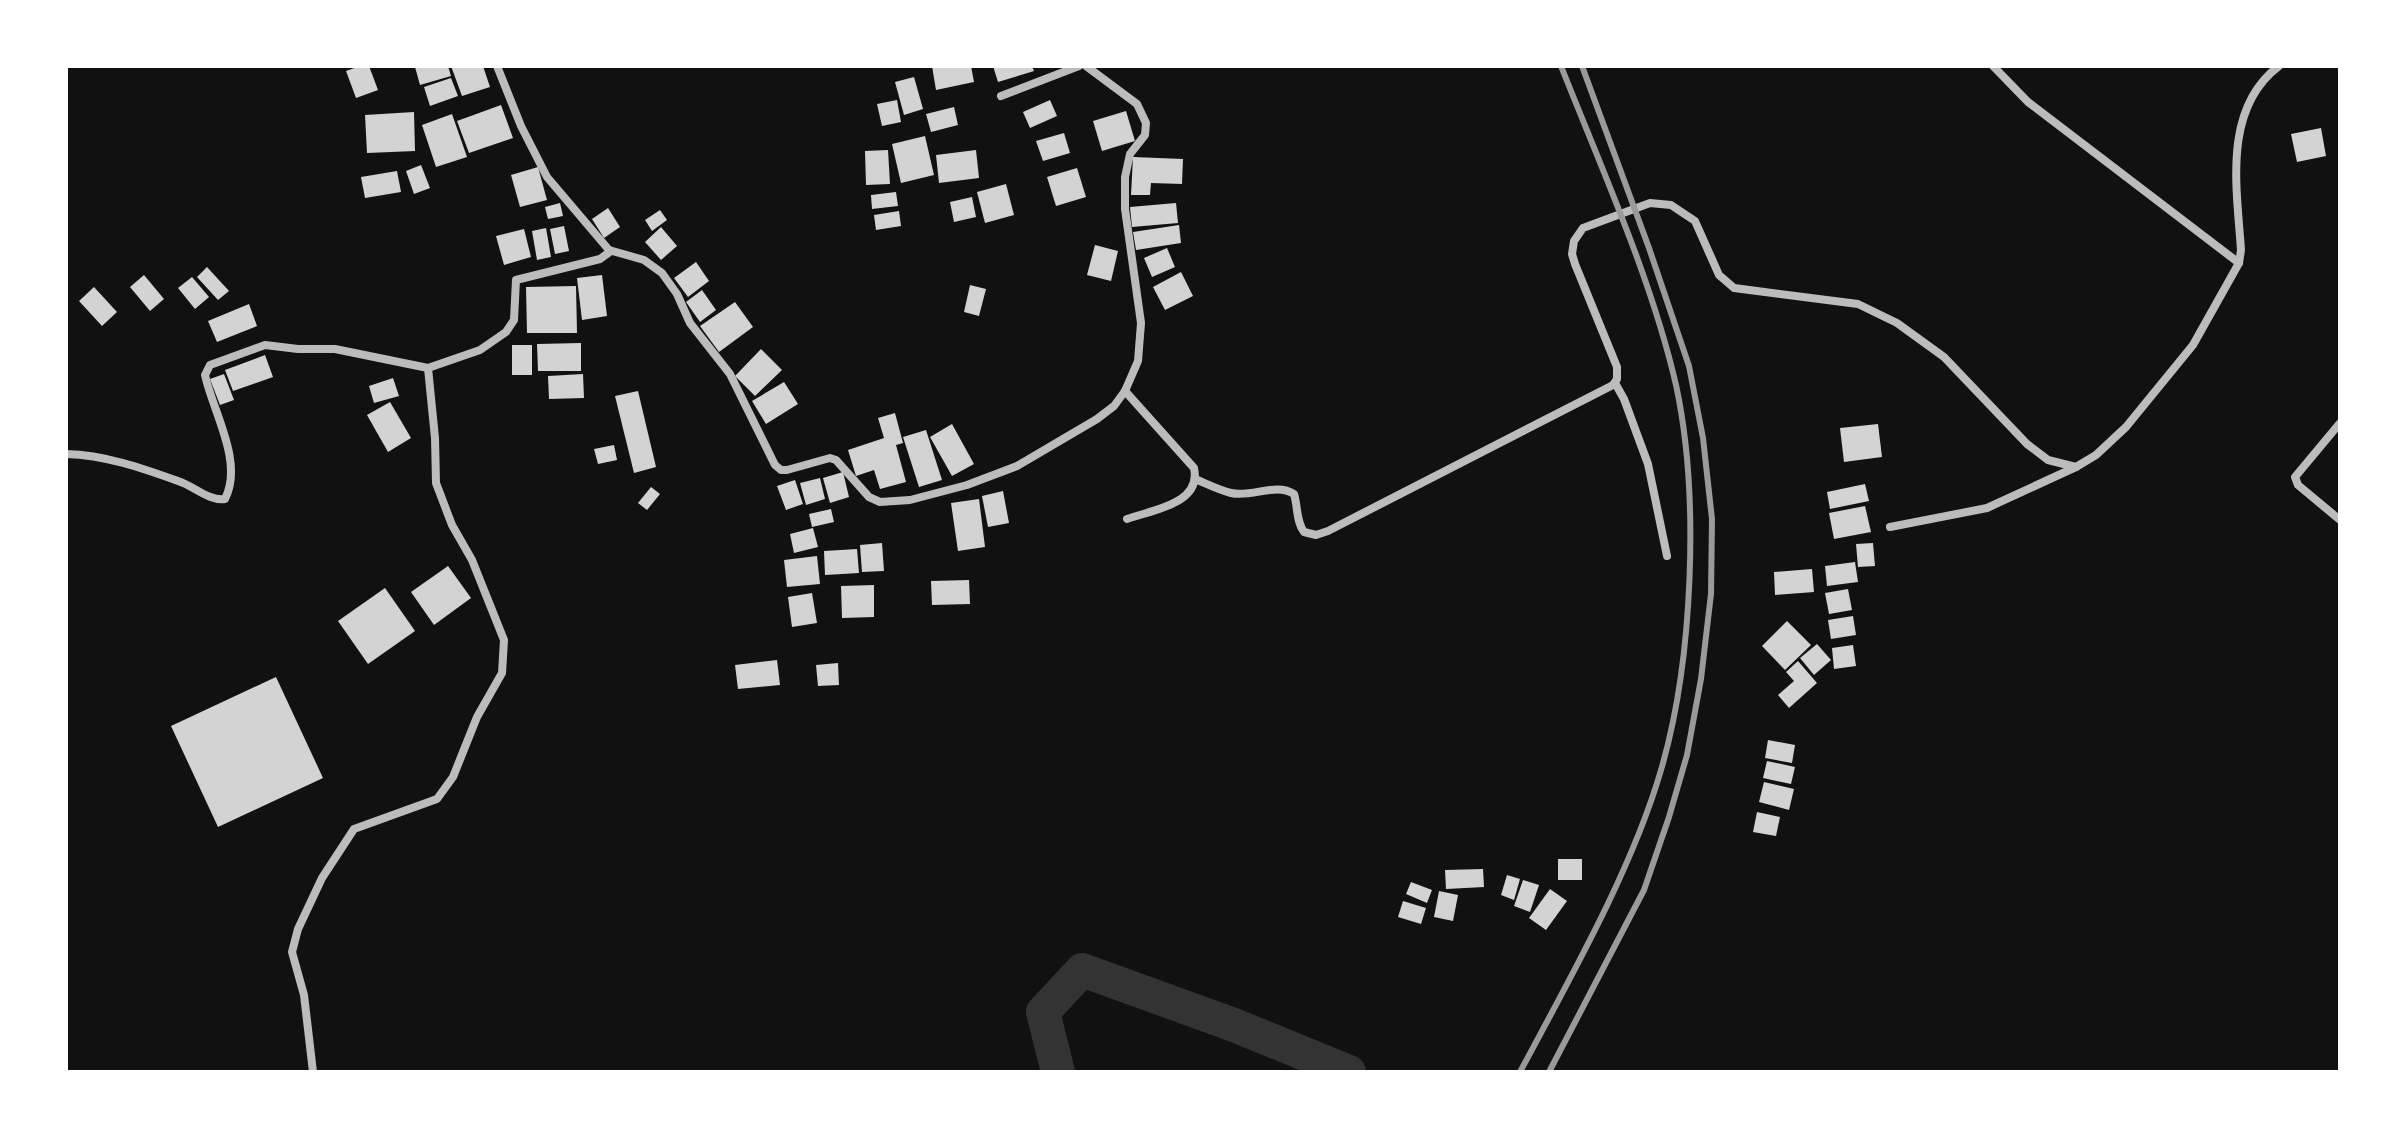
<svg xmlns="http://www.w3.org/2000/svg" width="2406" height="1138" viewBox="0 0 2406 1138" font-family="'IBM Plex Serif',serif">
<rect width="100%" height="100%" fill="#111"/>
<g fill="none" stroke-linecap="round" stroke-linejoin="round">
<polyline stroke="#333" stroke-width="34" points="1058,1072 1043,1012 1082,970 1234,1025 1349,1072"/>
</g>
<g fill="#d3d3d3">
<polygon points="360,66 369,66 378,90 356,98 346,71"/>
<polygon points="448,66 451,76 420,85 415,67"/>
<polygon points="451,66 483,66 490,87 462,96"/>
<polygon points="932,66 971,66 974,82 936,90"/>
<polygon points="993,66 1032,66 1034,71 998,82"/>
<polygon points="914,77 923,109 904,115 895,82"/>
<polygon points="451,78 458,96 430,106 424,87"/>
<polygon points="897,100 901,122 882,126 877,104"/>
<polygon points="1050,100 1057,116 1030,128 1023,112"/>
<polygon points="501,105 513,138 469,153 457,121"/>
<polygon points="954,107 958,125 931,132 926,114"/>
<polygon points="1126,111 1135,141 1102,151 1093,121"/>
<polygon points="414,112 415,151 367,153 365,115"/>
<polygon points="452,114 467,157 436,167 422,125"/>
<polygon points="2321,128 2326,156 2297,162 2291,134"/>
<polygon points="1064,133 1070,153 1043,161 1036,141"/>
<polygon points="925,136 934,175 901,183 892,144"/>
<polygon points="888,150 890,184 866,185 865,151"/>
<polygon points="976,150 979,178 939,183 936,155"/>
<polygon points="1133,157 1183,159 1182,184 1151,183 1150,195 1131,195"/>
<polygon points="421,165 430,188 414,194 406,171"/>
<polygon points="538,167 547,200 520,207 511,175"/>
<polygon points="1077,168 1086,197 1056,206 1047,177"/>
<polygon points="397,171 401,192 365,198 361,177"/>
<polygon points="1006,184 1014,215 985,223 977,192"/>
<polygon points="896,192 898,206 872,209 871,195"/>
<polygon points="972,197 976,217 954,222 950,202"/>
<polygon points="560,203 563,216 548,219 545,207"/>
<polygon points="1176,203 1178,223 1132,227 1130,207"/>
<polygon points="608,208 620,227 604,238 592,219"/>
<polygon points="660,210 667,220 652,231 645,220"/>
<polygon points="899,211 901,226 876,230 874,215"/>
<polygon points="1179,225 1181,243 1136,250 1133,232"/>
<polygon points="564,226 569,251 555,254 550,229"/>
<polygon points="661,227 677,246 661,260 645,242"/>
<polygon points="546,228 551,257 537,260 532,231"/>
<polygon points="524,229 531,257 504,265 496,236"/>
<polygon points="1095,245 1118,251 1111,281 1087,275"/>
<polygon points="1167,248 1175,267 1152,277 1144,258"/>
<polygon points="696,262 709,281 688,297 674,278"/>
<polygon points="207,267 229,291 218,300 197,277"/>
<polygon points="1181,272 1193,296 1165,310 1153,287"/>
<polygon points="144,275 164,299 150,311 130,287"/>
<polygon points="602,275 607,316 582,320 577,278"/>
<polygon points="192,277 209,297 195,309 178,288"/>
<polygon points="970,285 986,289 979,316 964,312"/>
<polygon points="576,286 577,333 527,333 526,287"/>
<polygon points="94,287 117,312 102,326 79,301"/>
<polygon points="702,290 716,310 700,322 686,302"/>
<polygon points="735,302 753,327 719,352 700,326"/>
<polygon points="249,304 257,326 217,342 208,321"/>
<polygon points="581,343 581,371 538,371 537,344"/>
<rect x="512" y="345" width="20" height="30"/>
<polygon points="761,349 782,370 755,396 735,376"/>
<polygon points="265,355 273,377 233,391 225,370"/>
<polygon points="224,374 234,400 220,405 210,379"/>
<polygon points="583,374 584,398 549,399 548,376"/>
<polygon points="393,378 399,396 374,403 369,386"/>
<polygon points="784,382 798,404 766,424 752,401"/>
<polygon points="638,391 656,467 634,473 615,396"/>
<polygon points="390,402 411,438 388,452 367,415"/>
<polygon points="895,413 903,443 896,445 906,482 880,489 874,470 856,476 848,450 884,438 878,418"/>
<polygon points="952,424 974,464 952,476 930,437"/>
<polygon points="1878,424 1882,457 1844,462 1840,428"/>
<polygon points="926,430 942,480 919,487 903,437"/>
<polygon points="614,445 617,460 598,464 594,449"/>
<polygon points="843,472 849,497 830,503 823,478"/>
<polygon points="820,478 825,499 806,505 800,483"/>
<polygon points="795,480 803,504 786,510 777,486"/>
<polygon points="1865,484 1869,501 1830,509 1827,492"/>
<polygon points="651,487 660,494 647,510 638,503"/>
<polygon points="1003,491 1009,523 988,527 982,496"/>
<polygon points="979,499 985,547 958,551 951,503"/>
<polygon points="1865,506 1871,532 1834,539 1829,513"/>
<polygon points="831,509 834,522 812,527 809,514"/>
<polygon points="813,528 818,547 794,553 790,534"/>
<polygon points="882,543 884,571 862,572 860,545"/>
<polygon points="1873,543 1875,566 1858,567 1856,544"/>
<polygon points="857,549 859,573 825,575 824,551"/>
<polygon points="817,556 820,584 787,587 784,560"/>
<polygon points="1855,562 1858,582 1827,586 1825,566"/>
<polygon points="448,566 471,598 434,625 411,592"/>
<polygon points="1812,569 1814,592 1775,595 1774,572"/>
<polygon points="969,580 970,604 932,605 931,581"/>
<polygon points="874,585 874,617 842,618 841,586"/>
<polygon points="385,588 415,631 368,664 338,621"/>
<polygon points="1848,589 1852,610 1829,614 1825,593"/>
<polygon points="812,593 817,623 792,627 788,597"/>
<polygon points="1853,616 1856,635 1831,639 1828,620"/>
<polygon points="1787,621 1811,645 1785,670 1762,646"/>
<polygon points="1817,644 1831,660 1814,675 1800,658"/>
<polygon points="1853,645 1856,666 1834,669 1832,648"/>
<polygon points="777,660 780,685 738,689 735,665"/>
<polygon points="1798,661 1817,683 1789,708 1778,695 1794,681 1786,672"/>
<polygon points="838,663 839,685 818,686 816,665"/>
<polygon points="276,677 323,778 218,827 171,726"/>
<polygon points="1768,740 1795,745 1792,763 1765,758"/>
<polygon points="1767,761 1795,767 1791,784 1763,778"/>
<polygon points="1764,782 1794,789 1789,810 1759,802"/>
<polygon points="1757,812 1780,817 1776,836 1753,832"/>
<rect x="1558" y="859" width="24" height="21"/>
<polygon points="1483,869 1484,887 1446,889 1445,870"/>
<polygon points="1507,875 1520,879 1514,900 1501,895"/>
<polygon points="1523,880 1539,885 1530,912 1514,906"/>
<polygon points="1411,882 1432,890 1427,903 1406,894"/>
<polygon points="1550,889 1567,901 1546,930 1529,918"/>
<polygon points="1439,891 1458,895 1453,921 1434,917"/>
<polygon points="1403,901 1426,908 1421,924 1398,917"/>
</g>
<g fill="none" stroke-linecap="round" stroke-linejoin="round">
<g stroke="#bcbcbc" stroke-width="8">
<polyline points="497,66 521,126 547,177 609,250 644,260 662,273 677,294 690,323 730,374 775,465 781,470 787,470 830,458 836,460 869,497 880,502 910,500 967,485 1017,466 1097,419 1114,406 1125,391 1138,361 1141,323 1125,209 1125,177 1130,154 1145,135 1146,123 1137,104 1086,66"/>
<polyline points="1993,66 2028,102 2239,263"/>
<polyline points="1001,96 1079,66"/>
<polyline points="1615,383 1624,399 1648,464 1667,556"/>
<path d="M1125,391l69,77c8,36 -42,42 -67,51"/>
<polyline points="2340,423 2295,477 2298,485 2340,520"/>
<path d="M66,454c39,1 76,14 112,27 16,5 30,20 47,18 19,-37 -12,-87 -20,-124l5,-10 55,-20 33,4h37l93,19 52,-18 26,-18 8,-12 2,-40 84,-21 11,-8"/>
<path d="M1195,479c12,5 24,11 36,14 21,5 45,-11 63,1 4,13 2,27 10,38l12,3 12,-4 285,-146 4,-6v-12l-42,-103 -3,-10 2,-13 9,-13 67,-25 21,2 24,16 24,54 15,13 124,16 39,19 47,34 83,87 21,16 28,7"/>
<path d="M1890,527l97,-19 89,-41 20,-12 30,-28 67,-82 46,-82 2,-13c-4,-61 -19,-141 38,-184"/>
<polyline points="313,1072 304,995 292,952 298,929 322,878 354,829 437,799 453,777 477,717 502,673 504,640 472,560 452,525 436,483 435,438 428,368"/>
</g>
<g stroke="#9a9a9a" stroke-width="6">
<path d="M1520,1072c49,-92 112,-202 141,-302 32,-109 39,-274 15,-385 -24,-105 -75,-218 -115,-319"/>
<polyline points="1549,1072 1644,890 1669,817 1687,755 1701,679 1711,594 1712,519 1703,438 1689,366 1649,248 1582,66"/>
</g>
</g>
<rect width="2406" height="1138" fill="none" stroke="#ffffff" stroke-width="136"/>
</svg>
